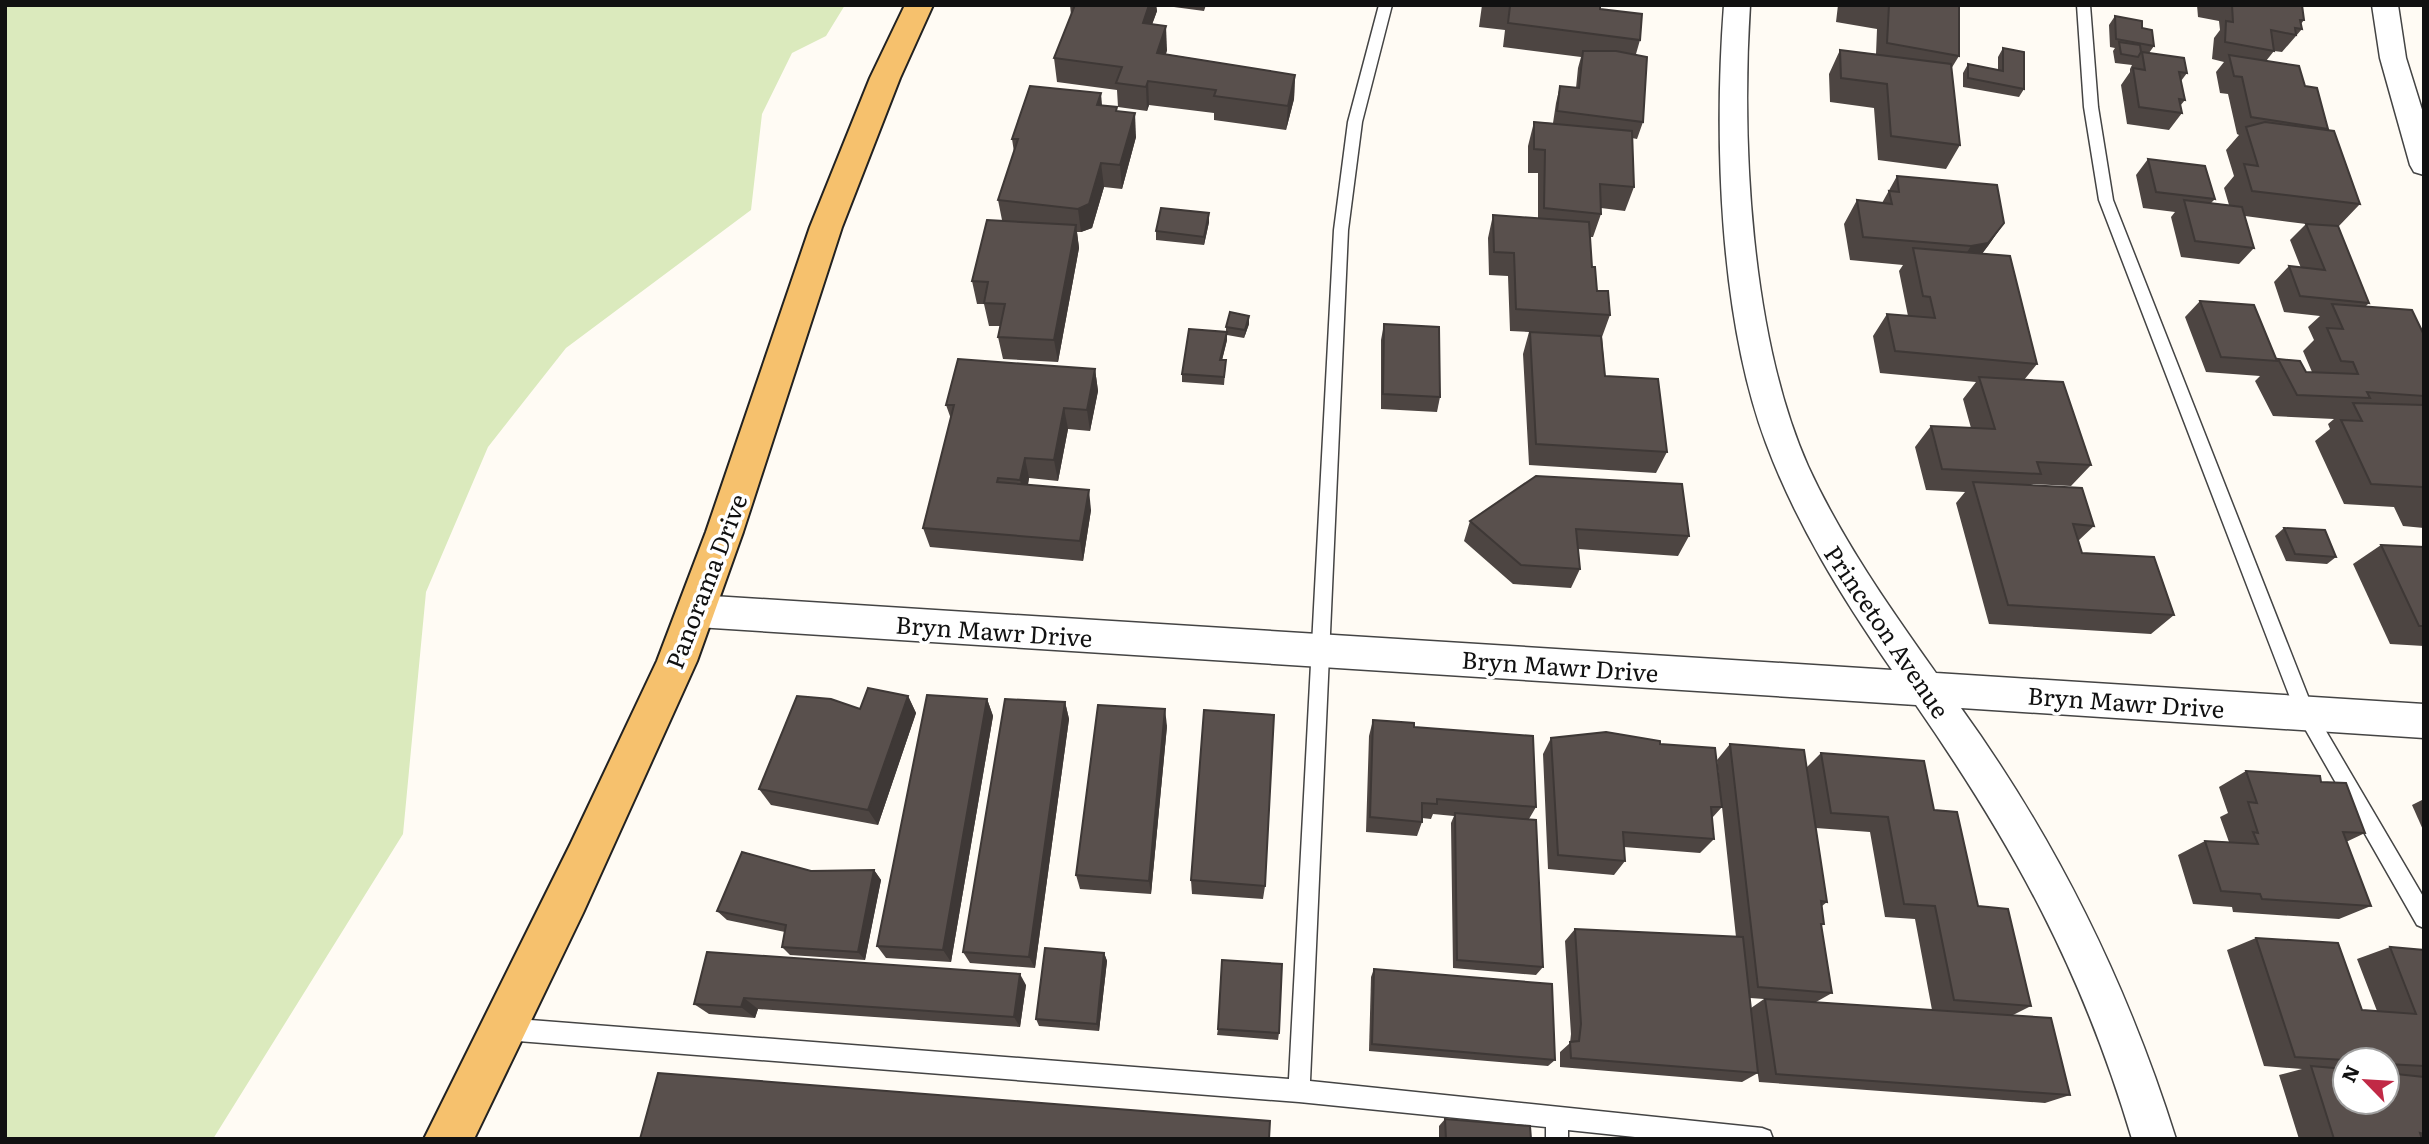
<svg xmlns="http://www.w3.org/2000/svg" width="2429" height="1144" viewBox="0 0 2429 1144" font-family="Literata,serif">
<rect width="100%" height="100%" fill="#fffbf4"/>
<polygon fill="#dbeabd" points="5,5 845,5 826,36 792,53 762,114 751,210 566,348 488,447 426,592 403,834 213,1139 5,1139"/>
<g fill="none" stroke-linecap="round" stroke-linejoin="round">
<defs>
<g id="service">
<polygon points="1379,5 1392,5 1362,122 1348,230 1310,1081 1762,1128 1770,1131 1773,1139 1654,1139 1568,1130 1568,1139 1546,1139 1546,1127 1299,1102 505,1040 498,1036 494,1029 498,1022 505,1018 1289,1079 1334,230 1348,122"/>
<polygon points="2077,5 2090,5 2098,107 2113,200 2313,709 2424,898 2424,928 2417,925 2296,713 2099,200 2084,107"/>
</g>
<g id="minor">
<path d="M1724,5h26c-9,139 1,333 58,461 34,74 81,141 128,207l488,31v34l-463,-30c96,133 166,275 215,431h-44c-50,-168 -117,-291 -216,-434l-1219,-78 -13,-5 -5,-11 5,-11 13,-5 1195,75c-49,-71 -96,-146 -126,-227 -47,-126 -52,-305 -42,-438z"/>
<polygon points="2372,5 2398,5 2406,58 2424,116 2424,175 2414,172 2410,165 2380,58"/>
</g>
<polygon id="primary" points="905,5 933,5 900,78 842,227 743,532 697,661 583,913 474,1139 424,1139 571,843 657,661 706,532 810,227 870,78"/>
</defs>
<use href="#service" stroke="#444" stroke-width="3"/>
<use href="#minor" stroke="#444" stroke-width="3"/>
<use href="#primary" stroke="#222" stroke-width="4"/>
<use href="#service" fill="#fff" fill-rule="evenodd"/>
<use href="#minor" fill="#fff" fill-rule="evenodd"/>
<use href="#primary" fill="#f6c16d" fill-rule="evenodd"/>
</g>
<g fill="#4d4542" fill-rule="evenodd">
<polygon points="1070,5 1156,5 1157,11 1152,24 1167,50 1166,54 1295,75 1294,99 1286,130 1214,120 1214,113 1149,105 1147,111 1118,107 1117,90 1057,82 1054,58 1071,15"/>
<polygon points="1159,5 1206,5 1204,11"/>
<polygon points="1482,5 1600,5 1600,9 1640,40 1636,54 1643,122 1637,139 1632,138 1634,187 1625,211 1601,208 1601,214 1593,237 1590,237 1592,267 1597,291 1610,315 1602,337 1605,376 1667,452 1656,473 1529,465 1523,354 1529,332 1510,331 1508,276 1489,275 1488,238 1493,215 1538,218 1538,173 1528,173 1528,146 1534,122 1553,123 1556,103 1560,86 1576,88 1578,68 1581,57 1503,47 1505,30 1479,27"/>
<polygon points="1838,5 1959,5 1959,56 1951,69 1960,145 1946,169 1878,160 1874,108 1830,102 1829,74 1840,50 1876,54 1877,29 1836,22"/>
<polygon points="2197,5 2302,5 2304,20 2301,24 2302,29 2282,52 2274,51 2266,61 2305,86 2328,129 2360,204 2338,227 2369,303 2365,307 2424,335 2424,528 2403,526 2394,507 2344,504 2315,441 2330,429 2328,424 2334,419 2273,416 2255,381 2260,376 2206,372 2185,317 2200,301 2276,360 2278,359 2306,372 2312,372 2303,351 2314,340 2308,327 2320,316 2284,312 2274,282 2289,266 2301,268 2290,240 2306,224 2245,216 2254,248 2239,264 2181,257 2171,217 2175,212 2143,208 2136,175 2148,159 2215,199 2211,203 2229,205 2224,188 2234,176 2226,150 2239,135 2237,134 2228,94 2220,93 2216,72 2224,62 2212,59 2214,38 2220,30 2219,21 2198,17"/>
<polygon points="2115,16 2142,28 2154,46 2149,53 2187,73 2181,81 2185,100 2180,106 2182,113 2169,130 2127,124 2121,85 2130,72 2130,69 2132,65 2115,63 2113,51 2115,48 2110,47 2109,25"/>
<polygon points="2003,48 2024,89 2019,97 1963,87 1963,73 1968,64 1998,70 1998,57"/>
<polygon points="1102,106 1117,111 1136,137 1122,189 1104,187 1092,228 1081,232 1077,232 1079,248 1058,362 1003,359 998,337 1000,326 989,326 984,304 977,304 972,281 1002,220 998,200 1014,152 1012,139"/>
<polygon points="1897,176 2004,223 1982,254 2037,364 2024,380 2091,465 2071,486 2032,484 2030,486 2094,526 2078,541 2082,553 2174,615 2151,634 1989,624 1956,503 1965,492 1926,490 1915,447 1931,426 1971,428 1963,399 1976,382 1880,373 1873,336 1887,314 1908,316 1899,271 1903,265 1850,260 1844,224 1857,200 1882,203"/>
<polygon points="1209,213 1209,222 1204,245 1156,240 1156,231"/>
<polygon points="1249,316 1249,324 1244,338 1227,335 1227,340 1222,360 1226,360 1224,385 1182,382 1182,374 1226,332 1226,327"/>
<polygon points="1384,324 1440,397 1437,412 1381,409 1381,340"/>
<polygon points="1095,369 1098,391 1090,431 1068,429 1058,481 1029,478 1028,485 1091,510 1083,561 930,547 923,528 951,419 946,405"/>
<polygon points="1470,521 1689,536 1678,556 1578,549 1580,569 1571,588 1513,584 1464,541"/>
<polygon points="2284,528 2336,557 2327,564 2286,561 2275,536"/>
<polygon points="2381,545 2424,547 2424,646 2390,644 2353,564"/>
<polygon points="908,696 916,713 878,825 771,805 759,789 860,709"/>
<polygon points="987,699 993,716 951,962 886,958 877,946"/>
<polygon points="1065,702 1069,719 1035,968 970,963 963,952"/>
<polygon points="1373,720 1414,727 1536,807 1529,819 1543,967 1536,975 1453,968 1451,823 1454,816 1433,814 1431,819 1422,818 1422,822 1417,836 1366,832 1369,736"/>
<polygon points="1167,726 1151,894 1080,889 1076,875"/>
<polygon points="1551,738 1660,744 1722,807 1712,818 1714,839 1700,853 1624,847 1625,861 1614,875 1548,869 1543,754"/>
<path d="M1730,744l77,23 14,-14 113,57 44,96 53,100 -20,10 59,79 -25,8 -286,-21 -3,-21 2,12 -16,9 -182,-15v-15l10,-9 1,-9 -6,-93 10,-12 161,8 -19,-177zM1816,828l54,4 15,85 30,2 17,91 -116,-8 16,-9 -11,-67 3,-2 -2,-18 5,-4zM1750,998l14,1 -13,9z"/>
<polygon points="2246,771 2321,782 2365,833 2346,842 2371,906 2339,919 2233,912 2232,907 2193,904 2178,855 2205,841 2229,842 2220,817 2228,813 2219,787"/>
<polygon points="2424,799 2424,832 2412,805"/>
<polygon points="874,870 881,880 865,960 790,955 782,947 785,932 727,920 717,911 811,871"/>
<polygon points="1191,880 1265,886 1263,899 1192,894"/>
<path d="M2256,938l106,72 15,1 -20,-52 33,-12 34,3v189h-125l-20,-64 23,-6 -38,-3 -37,-116zM2345,1060h42v42h-42z"/>
<polygon points="707,952 1026,985 1020,1027 758,1009 755,1018 709,1014 694,1004"/>
<polygon points="1104,953 1107,961 1099,1031 1039,1026 1036,1019"/>
<polygon points="1374,969 1555,1060 1548,1066 1369,1051 1371,977"/>
<polygon points="1218,1029 1279,1033 1278,1040 1217,1035"/>
<polygon points="1445,1119 1531,1139 1439,1139 1439,1126"/>
</g>
<g fill="#3e3836">
<polygon points="1149,5 1156,5 1157,11 1144,47 1143,23"/>
<polygon points="1166,26 1167,50 1158,77 1157,53"/>
<polygon points="1295,75 1294,99 1286,130 1288,106"/>
<polygon points="1148,81 1149,105 1147,111 1146,87"/>
<polygon points="1101,93 1103,117 1097,105"/>
<polygon points="1135,113 1136,137 1122,189 1120,165"/>
<polygon points="1101,163 1104,187 1092,228 1081,232 1078,209"/>
<polygon points="1209,213 1209,222 1204,245 1204,237"/>
<polygon points="2004,223 1988,246 1972,266 1956,269 1971,246"/>
<polygon points="1076,225 1079,248 1058,362 1054,340"/>
<polygon points="1249,316 1249,324 1244,338 1245,330"/>
<polygon points="1227,332 1227,340 1220,368 1220,360"/>
<polygon points="1095,369 1098,391 1090,431 1087,410"/>
<polygon points="1064,408 1068,429 1058,481 1054,460"/>
<polygon points="1025,458 1029,478 1025,500 1020,480"/>
<polygon points="1089,490 1091,510 1083,561 1080,541"/>
<polygon points="908,696 916,713 878,825 868,810"/>
<polygon points="987,699 993,716 951,962 943,950"/>
<polygon points="1065,702 1069,719 1035,968 1029,957"/>
<polygon points="1165,709 1167,726 1151,894 1149,881"/>
<polygon points="874,870 881,880 865,960 858,952"/>
<polygon points="1104,953 1107,961 1099,1031 1097,1024"/>
<polygon points="1020,974 1026,985 1020,1027 1014,1017"/>
<polygon points="744,998 758,1009 755,1018 741,1007"/>
</g>
<g fill="#59504d" stroke="#3e3836" stroke-width="2">
<polygon points="1075,5 1149,5 1143,23 1166,26 1157,53 1295,75 1288,106 1214,96 1216,90 1148,81 1146,87 1116,83 1122,67 1054,58"/>
<polygon points="1505,5 1600,5 1600,9 1642,14 1640,40 1508,23 1510,6"/>
<polygon points="1889,5 1959,5 1959,56 1887,43"/>
<polygon points="2232,5 2302,5 2304,20 2300,20 2302,29 2295,28 2296,35 2271,30 2274,51 2225,42 2226,21 2233,22"/>
<polygon points="2115,16 2142,21 2142,28 2152,30 2154,46 2116,39"/>
<polygon points="2119,42 2140,45 2141,52 2138,57 2121,54"/>
<polygon points="2003,48 2024,52 2024,89 1968,78 1968,64 2003,71"/>
<polygon points="1840,50 1951,64 1960,145 1891,136 1887,84 1841,78"/>
<polygon points="1583,51 1616,51 1647,57 1643,122 1557,111 1560,86 1579,88"/>
<polygon points="2142,52 2184,58 2187,73 2179,72 2185,100 2179,99 2182,113 2139,107 2133,68 2145,70"/>
<polygon points="2229,55 2299,66 2305,86 2317,88 2328,129 2251,117 2242,77 2234,76"/>
<polygon points="1030,86 1101,93 1097,105 1117,107 1116,111 1135,113 1120,165 1101,163 1089,204 1078,209 998,200 1018,139 1012,139"/>
<polygon points="1534,122 1632,131 1634,187 1600,184 1601,214 1544,208 1545,150 1534,149"/>
<polygon points="2265,122 2334,131 2360,204 2252,191 2244,164 2258,166 2246,127"/>
<polygon points="2148,159 2205,166 2215,199 2156,192"/>
<polygon points="1897,176 1997,185 2004,223 1988,243 1971,246 1863,237 1857,200 1892,204 1889,191 1899,192"/>
<polygon points="2184,200 2242,207 2254,248 2195,241"/>
<polygon points="1161,208 1209,213 1204,237 1156,231"/>
<polygon points="1493,215 1589,222 1592,267 1595,267 1597,291 1608,291 1610,315 1516,309 1514,253 1494,252"/>
<polygon points="987,220 1076,225 1054,340 998,337 1005,304 984,303 988,282 972,281"/>
<polygon points="2306,224 2338,226 2369,303 2300,296 2289,266 2325,270"/>
<polygon points="1913,248 2010,256 2037,364 1895,351 1887,314 1935,318 1930,297 1923,296"/>
<polygon points="2200,301 2254,305 2277,361 2221,357"/>
<polygon points="2332,304 2412,310 2424,335 2424,396 2367,392 2370,398 2297,395 2278,359 2300,361 2306,372 2358,374 2353,362 2341,361 2327,328 2343,329"/>
<polygon points="1230,312 1249,316 1245,330 1226,327"/>
<polygon points="1384,324 1439,327 1440,397 1383,394"/>
<polygon points="1189,329 1227,332 1220,360 1226,360 1224,377 1182,374"/>
<polygon points="1530,332 1601,336 1605,376 1658,379 1667,452 1536,444"/>
<polygon points="958,359 1095,369 1087,410 1064,408 1054,460 1025,458 1020,480 998,478 997,482 1089,490 1080,541 923,528 954,405 946,405"/>
<polygon points="1979,377 2063,382 2091,465 2037,462 2041,474 1942,469 1931,426 1995,429"/>
<polygon points="2353,403 2424,405 2424,490 2422,487 2371,484 2341,420 2362,421"/>
<polygon points="1536,476 1682,484 1689,536 1576,529 1580,569 1521,565 1470,521"/>
<polygon points="1973,482 2082,488 2094,526 2073,524 2082,553 2154,557 2174,615 2008,605"/>
<polygon points="2284,528 2325,530 2336,557 2295,554"/>
<polygon points="2381,545 2424,547 2424,626 2419,626"/>
<polygon points="868,688 908,696 868,810 759,789 797,696 831,699 860,709"/>
<polygon points="927,695 987,699 943,950 877,946"/>
<polygon points="1005,699 1065,702 1029,957 963,952"/>
<polygon points="1098,705 1165,709 1149,881 1076,875"/>
<polygon points="1204,710 1274,715 1265,886 1191,880"/>
<polygon points="1373,720 1414,723 1414,727 1533,736 1536,807 1437,799 1437,804 1422,803 1422,822 1370,817"/>
<polygon points="1606,732 1660,741 1660,744 1715,748 1722,807 1711,807 1714,839 1623,832 1625,861 1558,855 1551,738"/>
<polygon points="1730,744 1804,750 1827,902 1821,901 1824,924 1821,924 1832,993 1758,987"/>
<polygon points="1821,753 1924,761 1934,810 1957,812 1978,906 2008,909 2031,1006 1954,1000 1935,906 1904,904 1888,817 1831,813"/>
<polygon points="2246,771 2320,776 2321,782 2346,783 2365,833 2343,832 2371,906 2262,899 2260,894 2221,891 2205,841 2258,844 2253,832 2258,833 2248,802 2257,803"/>
<polygon points="1455,813 1536,820 1543,967 1457,960"/>
<polygon points="742,852 811,871 874,870 858,952 782,947 786,925 717,911"/>
<polygon points="1575,929 1743,937 1758,1073 1571,1058 1570,1042 1579,1041 1581,1024"/>
<polygon points="2256,938 2338,943 2362,1010 2416,1014 2390,947 2424,950 2424,1066 2387,1064 2387,1060 2345,1060 2295,1057"/>
<polygon points="1045,948 1104,953 1097,1024 1036,1019"/>
<polygon points="707,952 1020,974 1014,1017 744,998 741,1007 694,1004"/>
<polygon points="1222,960 1282,964 1279,1033 1218,1029"/>
<polygon points="1374,969 1552,984 1555,1060 1372,1044"/>
<polygon points="1765,999 2051,1018 2070,1095 1776,1074"/>
<polygon points="2311,1066 2345,1069 2345,1102 2387,1102 2387,1073 2424,1077 2424,1134 2420,1133 2422,1139 2334,1139"/>
<polygon points="658,1073 1270,1121 1269,1139 640,1139"/>
<polygon points="1445,1119 1530,1126 1531,1139 1446,1139"/>
</g>
<g text-anchor="middle" dominant-baseline="central" stroke-width="7" stroke-linejoin="round" paint-order="stroke">
<g font-size="24" fill="#111" stroke="#fff">
<text transform="translate(705 581) rotate(-69)">Panorama Drive</text>
<text transform="translate(994 630) rotate(4)">Bryn Mawr Drive</text>
<text transform="translate(1888 631) rotate(56)">Princeton Avenue</text>
<text transform="translate(1560 665) rotate(4)">Bryn Mawr Drive</text>
<text transform="translate(2126 701) rotate(4)">Bryn Mawr Drive</text>
</g>
</g>
<rect width="2429" height="1144" fill="none" stroke="#111111" stroke-width="14"/>
<g transform="translate(2366 1081) rotate(295)"><circle r="33" fill="#ffffff" stroke="#a0a0a0" stroke-width="2"/>
<path d="M0-5L12 26L0 18L-12 26Z" fill="#c12946"/>
<text y="-10" font-size="19" font-weight="bold" text-anchor="middle" fill="#111111">N</text>
</g>
</svg>
